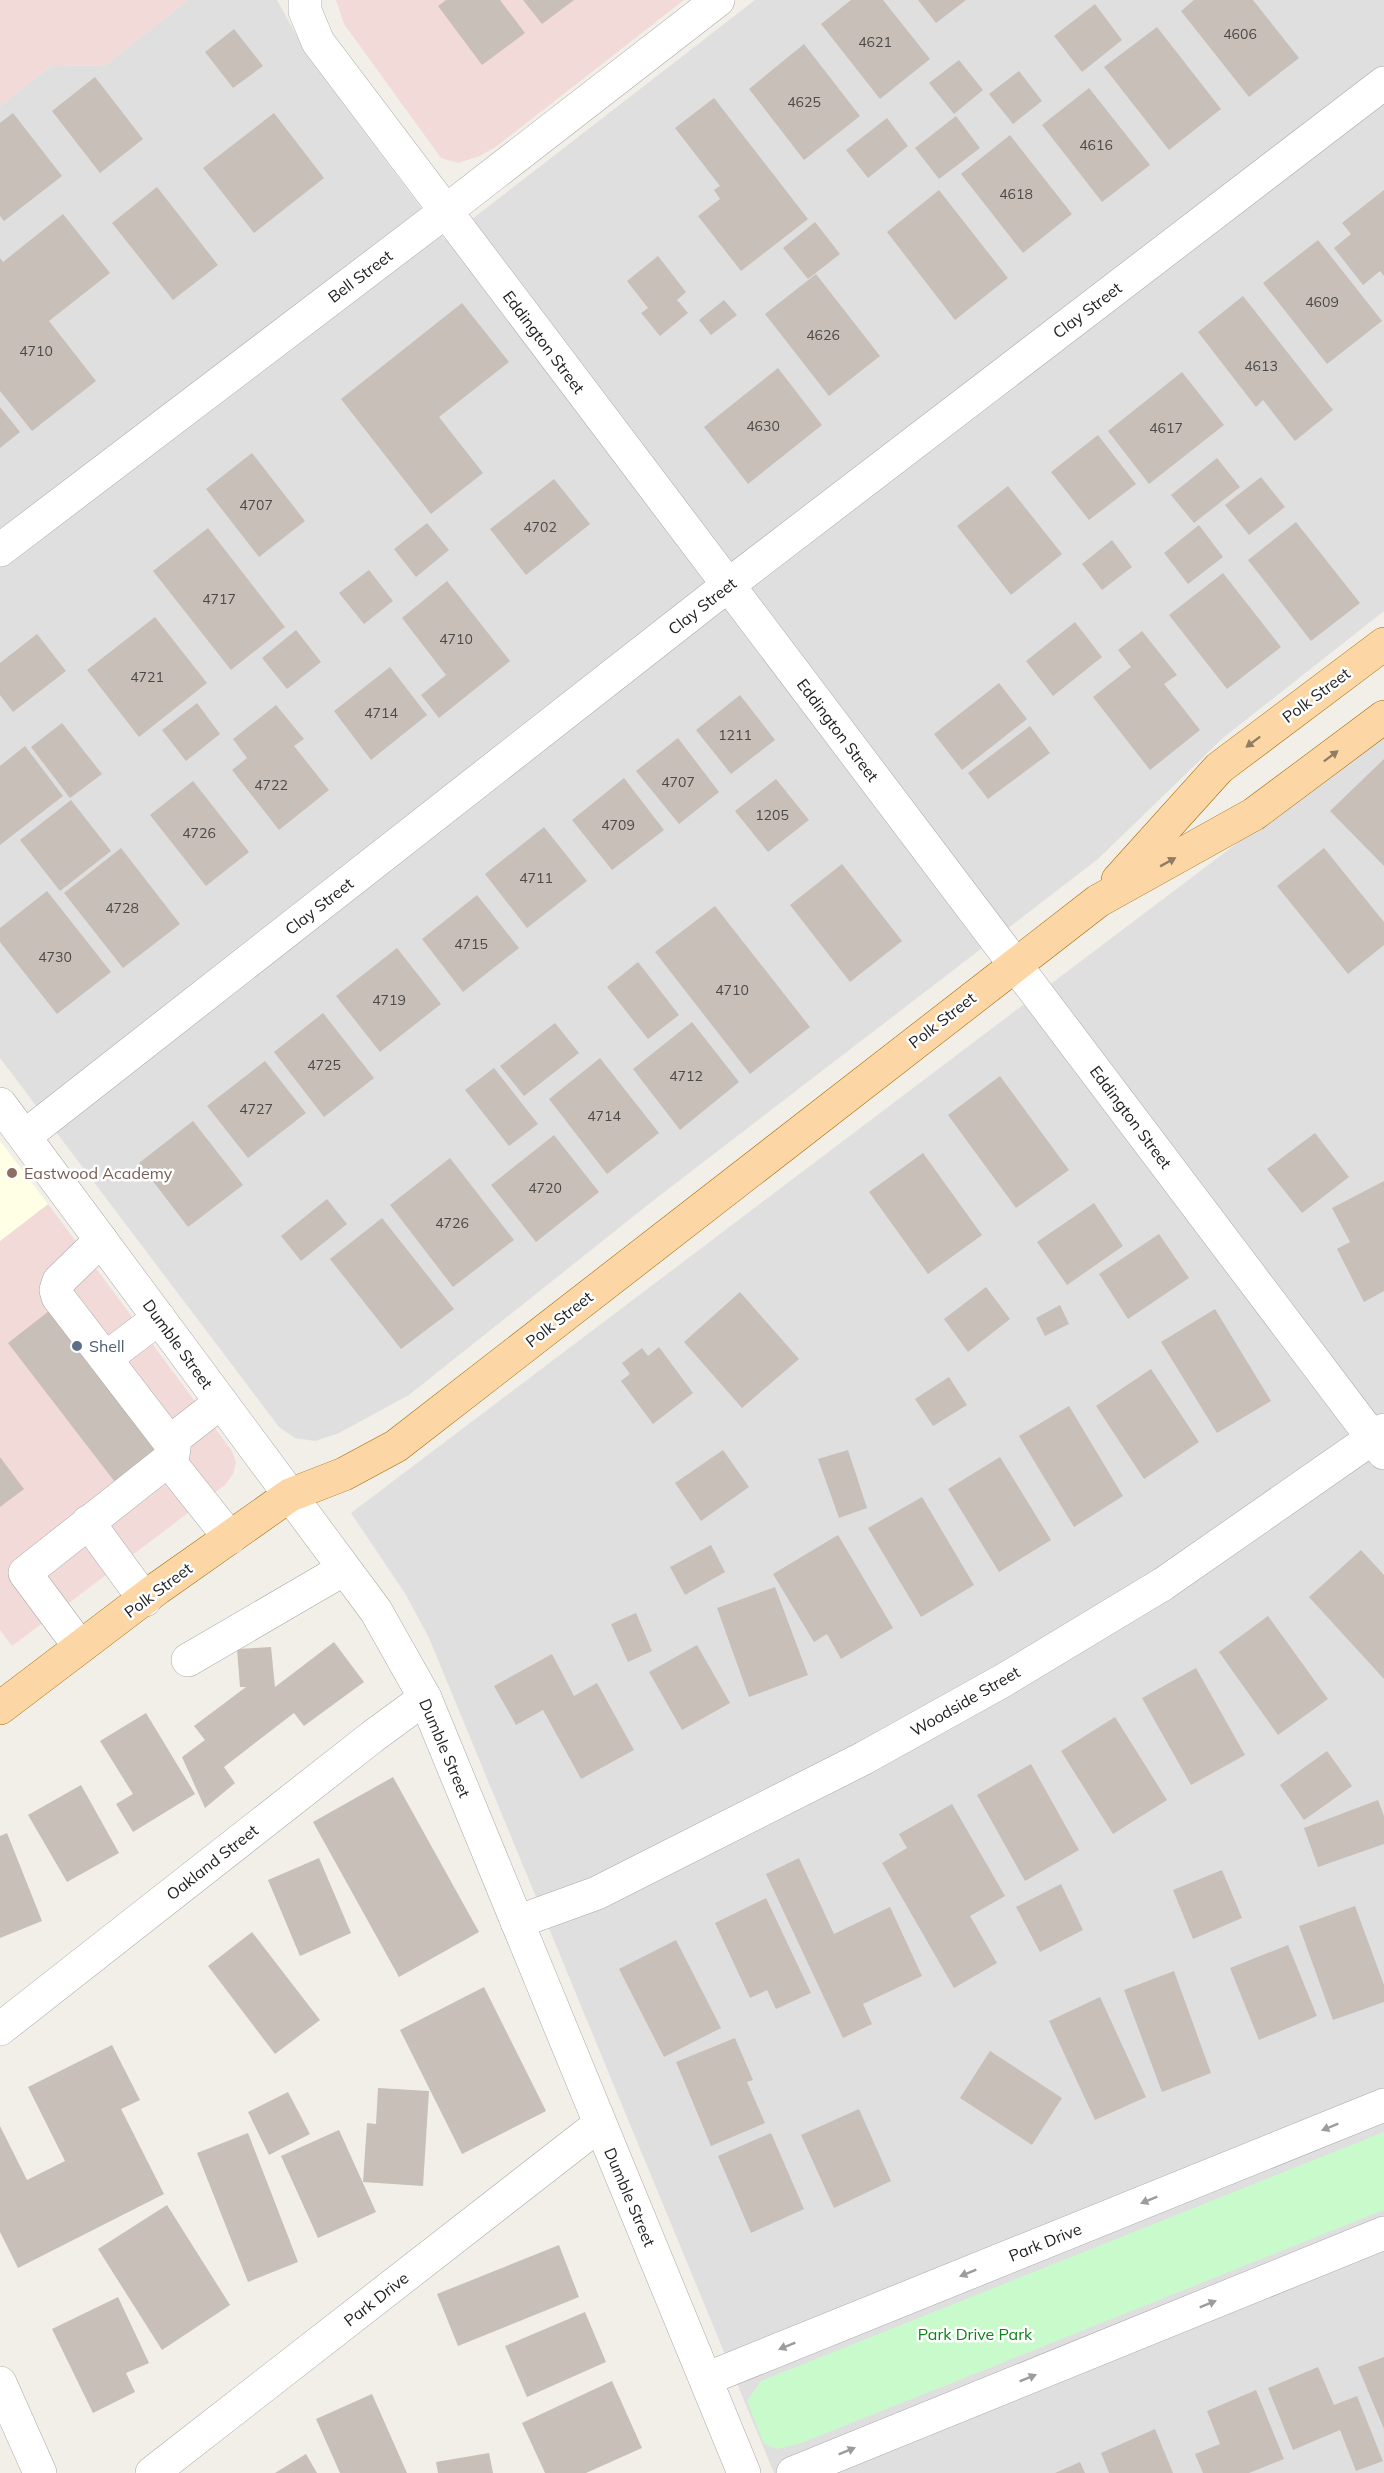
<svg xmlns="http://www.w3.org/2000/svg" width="1384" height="2473" viewBox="0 0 1384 2473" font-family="Mulish,sans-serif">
<rect width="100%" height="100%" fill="#f2efe9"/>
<g fill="#e0dfdf">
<polygon points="188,0 277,0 309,58 445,240 755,0 1384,0 1384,611 1223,738 1098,859 654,1200 409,1395 339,1433 315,1441 295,1438 279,1427 0,1058 0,106 52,65 104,66"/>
<polygon points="1384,732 1384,2473 774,2473 429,1638 406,1595 351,1513"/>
</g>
<g fill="#f2dad9">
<polygon points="0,0 188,0 104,66 52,65 0,106"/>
<polygon points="336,0 684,0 497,146 480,156 458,163 441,158 344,24"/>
<polygon points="48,1204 232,1451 236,1463 233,1474 225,1485 12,1646 0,1630 0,1241"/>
</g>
<polygon fill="#ffffe5" points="0,1141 48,1204 0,1241"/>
<polygon fill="#c8facc" points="1384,2132 1384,2210 799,2444 777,2449 764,2444 747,2401 761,2381"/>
<g fill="#c7bfb8">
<polygon points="446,0 500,0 525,33 482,65 438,6"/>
<polygon points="523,0 574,0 542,24"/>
<polygon points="851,0 883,0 930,59 880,99 821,24"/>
<polygon points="918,0 966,0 936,23"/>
<polygon points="1194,0 1253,0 1299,58 1249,97 1181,11"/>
<polygon points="1095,4 1122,40 1082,72 1054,36"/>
<polygon points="1157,27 1221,109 1169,150 1104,67"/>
<polygon points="234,29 263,66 233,88 205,52"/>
<polygon points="804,44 860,116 804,160 749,89"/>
<polygon points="959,60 983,90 954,114 929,83"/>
<polygon points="1019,71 1042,101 1013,124 989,94"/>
<polygon points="95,77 143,139 100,173 52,111"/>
<polygon points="1089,88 1150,165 1102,202 1042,125"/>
<polygon points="714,98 808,219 741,271 698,216 720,199 714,190 720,186 675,128"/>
<polygon points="13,113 62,176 4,221 0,216 0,123"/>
<polygon points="274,113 324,178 254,233 203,168"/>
<polygon points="956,116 980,148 939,179 915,148"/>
<polygon points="887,118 908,146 868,178 846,150"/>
<polygon points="1010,135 1072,214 1023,253 961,174"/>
<polygon points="157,187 218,265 173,300 112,223"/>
<polygon points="939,190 1008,278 955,320 887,232"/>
<polygon points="1384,190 1384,276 1380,271 1363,285 1334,248 1351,234 1342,223"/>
<polygon points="63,214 110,273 49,321 96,381 32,431 0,391 0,258 3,262"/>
<polygon points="815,222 840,254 808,279 783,248"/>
<polygon points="1318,240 1382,321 1327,364 1263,283"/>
<polygon points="658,256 686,292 677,300 688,313 660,336 641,313 648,308 627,281"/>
<polygon points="816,274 880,356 829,396 765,314"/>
<polygon points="1243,296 1333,410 1295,441 1263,400 1256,407 1198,332"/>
<polygon points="724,300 737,315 711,335 699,320"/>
<polygon points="462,303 509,362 439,417 483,473 431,514 341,399"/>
<polygon points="778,368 822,425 748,484 704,427"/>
<polygon points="1182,372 1224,425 1149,484 1108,431"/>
<polygon points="0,407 20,432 0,448"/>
<polygon points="1098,435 1136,484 1089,520 1051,472"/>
<polygon points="252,453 305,521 259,557 206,489"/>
<polygon points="1217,458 1240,487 1194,523 1171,495"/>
<polygon points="1261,477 1285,507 1249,535 1225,505"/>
<polygon points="554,479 590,524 526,575 490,529"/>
<polygon points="1008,486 1062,554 1011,595 957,526"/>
<polygon points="1296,522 1360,603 1311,641 1248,560"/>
<polygon points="427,523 449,550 416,577 394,549"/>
<polygon points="1199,525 1223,557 1188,584 1164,553"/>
<polygon points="208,528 285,627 231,670 153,571"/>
<polygon points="1112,540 1132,567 1102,590 1082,564"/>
<polygon points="369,570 393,601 364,624 339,593"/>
<polygon points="1223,573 1281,647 1227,689 1169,615"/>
<polygon points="447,581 510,661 439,718 421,695 446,675 402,618"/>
<polygon points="155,617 207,683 139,737 87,670"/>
<polygon points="1075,622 1102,657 1053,696 1026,661"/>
<polygon points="296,630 321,662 287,689 262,658"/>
<polygon points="1142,631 1177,675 1164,684 1200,730 1150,770 1093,697 1131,667 1118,650"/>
<polygon points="37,634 66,671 13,712 0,695 0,663"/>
<polygon points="390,667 427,715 371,760 334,711"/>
<polygon points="999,683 1027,719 962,770 934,734"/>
<polygon points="740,695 775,740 731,774 696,730"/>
<polygon points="197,703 220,734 186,761 162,730"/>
<polygon points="276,705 304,739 294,746 329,790 279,830 232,770 247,758 233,739"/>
<polygon points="62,723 102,774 70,798 31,747"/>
<polygon points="1030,726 1050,753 988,799 968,773"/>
<polygon points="678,738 719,792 679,824 636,771"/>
<polygon points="25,746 63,796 0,845 0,766"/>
<polygon points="1384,759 1384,866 1330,811"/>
<polygon points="624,778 664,830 612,870 572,820"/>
<polygon points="776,779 809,820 768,852 735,811"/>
<polygon points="193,781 249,852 206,886 150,815"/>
<polygon points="71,800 111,851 60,891 20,840"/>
<polygon points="544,827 587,881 527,928 485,874"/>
<polygon points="121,848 180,924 123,968 64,893"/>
<polygon points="1324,848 1384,922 1384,945 1348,974 1277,886"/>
<polygon points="842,864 902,941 850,982 790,905"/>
<polygon points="47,891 111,972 57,1014 0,942 0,928"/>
<polygon points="477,895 519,948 463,992 422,939"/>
<polygon points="715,906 810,1027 750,1074 655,952"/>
<polygon points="397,948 441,1004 380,1052 336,996"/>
<polygon points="638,962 679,1015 648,1039 607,987"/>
<polygon points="323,1013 374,1078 324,1117 274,1052"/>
<polygon points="692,1022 739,1082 680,1130 633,1069"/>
<polygon points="555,1023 579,1053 524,1096 500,1066"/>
<polygon points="600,1058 659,1133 607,1174 549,1099"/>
<polygon points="265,1061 306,1113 248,1158 207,1106"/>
<polygon points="494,1068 538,1124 509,1146 465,1090"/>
<polygon points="1000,1076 1069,1170 1016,1208 948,1115"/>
<polygon points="193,1121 243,1185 188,1227 139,1163"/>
<polygon points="1315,1133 1349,1177 1302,1213 1267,1169"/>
<polygon points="554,1135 599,1192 536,1242 491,1185"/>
<polygon points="923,1153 982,1235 928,1274 869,1192"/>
<polygon points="450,1158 514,1240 453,1287 390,1205"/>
<polygon points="1384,1181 1384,1291 1364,1302 1337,1249 1350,1242 1332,1208"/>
<polygon points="327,1199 347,1224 301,1261 281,1236"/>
<polygon points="1094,1203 1123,1246 1067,1285 1037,1242"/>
<polygon points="382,1218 454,1309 401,1349 330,1259"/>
<polygon points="1159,1234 1189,1278 1128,1319 1099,1274"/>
<polygon points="986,1287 1010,1319 968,1352 944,1319"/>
<polygon points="740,1292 799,1359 742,1408 684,1342"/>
<polygon points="1060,1305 1069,1324 1045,1336 1036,1318"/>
<polygon points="1215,1309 1271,1401 1217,1433 1161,1342"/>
<polygon points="49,1311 159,1454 118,1486 8,1343"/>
<polygon points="659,1347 693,1393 653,1424 621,1381 630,1374 622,1363 642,1348 648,1356"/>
<polygon points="1151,1369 1199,1442 1144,1479 1096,1406"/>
<polygon points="949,1377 967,1405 933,1426 915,1399"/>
<polygon points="1069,1406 1123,1496 1074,1527 1019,1436"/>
<polygon points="723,1450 749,1487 701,1521 675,1483"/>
<polygon points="848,1450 867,1508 839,1518 818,1459"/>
<polygon points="0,1457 24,1489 0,1507"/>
<polygon points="1000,1457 1051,1540 999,1572 948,1489"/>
<polygon points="922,1497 974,1585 921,1617 868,1528"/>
<polygon points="838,1535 893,1628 841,1659 827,1634 814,1642 773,1574"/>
<polygon points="711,1545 725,1572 685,1595 670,1567"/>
<polygon points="1361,1550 1384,1575 1384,1679 1309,1597"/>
<polygon points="775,1587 808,1675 749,1697 717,1608"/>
<polygon points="636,1613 652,1651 628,1662 611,1624"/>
<polygon points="1268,1616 1328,1699 1278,1735 1219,1652"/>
<polygon points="334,1642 364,1682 304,1726 294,1713 224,1767 235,1783 205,1808 182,1757 205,1740 194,1726 246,1687 240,1687 237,1649 271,1647 275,1687"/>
<polygon points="697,1645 730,1703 682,1730 649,1672"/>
<polygon points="552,1654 574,1696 597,1683 634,1750 581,1779 543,1710 516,1725 494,1686"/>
<polygon points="1196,1668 1245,1755 1191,1785 1142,1698"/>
<polygon points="146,1713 195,1794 133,1832 116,1804 133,1794 100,1741"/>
<polygon points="1115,1717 1167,1800 1113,1834 1061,1751"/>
<polygon points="1327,1751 1352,1786 1304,1820 1280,1785"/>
<polygon points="1031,1764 1079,1850 1025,1881 977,1795"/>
<polygon points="393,1777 479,1932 399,1977 313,1822"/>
<polygon points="81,1785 119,1853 67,1882 28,1815"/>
<polygon points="1378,1800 1384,1816 1384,1844 1318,1867 1304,1828"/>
<polygon points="952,1804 1005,1896 970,1916 997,1963 954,1988 882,1863 907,1848 899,1834"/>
<polygon points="7,1833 42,1921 0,1938 0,1836"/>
<polygon points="319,1858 351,1933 300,1956 268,1880"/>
<polygon points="799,1858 834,1934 890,1907 922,1976 863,2004 872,2024 843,2038 766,1874"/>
<polygon points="1222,1870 1242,1918 1193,1939 1173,1890"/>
<polygon points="1061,1884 1083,1930 1040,1952 1016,1907"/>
<polygon points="766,1898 811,1993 776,2009 767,1990 750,1998 715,1923"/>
<polygon points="1355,1906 1384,1985 1384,2002 1333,2020 1299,1926"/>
<polygon points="252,1932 320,2020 275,2054 208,1966"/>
<polygon points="676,1940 721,2028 664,2057 619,1969"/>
<polygon points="1288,1945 1317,2016 1259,2040 1230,1968"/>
<polygon points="1174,1971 1211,2073 1162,2092 1124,1990"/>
<polygon points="484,1987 546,2111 462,2154 400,2030"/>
<polygon points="1100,1997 1146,2097 1095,2120 1049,2021"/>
<polygon points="735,2038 753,2080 747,2082 765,2123 711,2146 676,2062"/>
<polygon points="112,2045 140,2100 121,2109 164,2194 18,2268 0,2232 0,2126 27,2180 65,2161 28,2087"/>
<polygon points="990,2051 1062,2098 1032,2145 960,2098"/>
<polygon points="378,2088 429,2091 423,2186 363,2182 367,2123 376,2124"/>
<polygon points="288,2092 310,2134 269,2155 248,2112"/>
<polygon points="859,2109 891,2181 834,2208 801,2135"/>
<polygon points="339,2130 376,2212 318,2238 281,2156"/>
<polygon points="248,2133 298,2262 248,2282 197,2153"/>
<polygon points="771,2133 804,2209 751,2233 718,2156"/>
<polygon points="167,2205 230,2305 162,2350 98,2249"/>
<polygon points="559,2245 579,2297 458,2346 437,2294"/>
<polygon points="118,2297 149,2363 126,2373 135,2392 93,2413 52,2329"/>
<polygon points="585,2312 606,2362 527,2397 505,2346"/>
<polygon points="1384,2357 1384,2429 1358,2367"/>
<polygon points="1318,2367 1334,2405 1357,2396 1383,2461 1356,2471 1340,2430 1293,2450 1268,2388"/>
<polygon points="612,2381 642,2448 586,2473 545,2473 522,2423"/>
<polygon points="1256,2390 1284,2459 1249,2473 1203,2473 1195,2454 1220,2444 1207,2411"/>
<polygon points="372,2394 407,2473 340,2473 316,2419"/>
<polygon points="1155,2429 1173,2473 1109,2473 1101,2453"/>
<polygon points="489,2453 493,2473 438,2473 436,2462"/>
<polygon points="306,2454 317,2473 275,2473"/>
<polygon points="1080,2462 1085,2473 1055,2473"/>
</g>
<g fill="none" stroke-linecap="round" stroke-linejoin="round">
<defs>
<g id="minor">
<polyline points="305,0 305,11 318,42 1384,1453"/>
<polyline points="0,550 446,211 718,0"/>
<polyline points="0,1104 376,1611 425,1698 744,2473"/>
<polyline points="25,1136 727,586 1384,83"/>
<polyline points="106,1358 159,1318"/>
<polyline points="171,1441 221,1402"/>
<polyline points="168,1460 230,1538"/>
<polyline points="88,1522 145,1600"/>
<polyline points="80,1647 25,1573 168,1460 173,1455 174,1448 58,1297 56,1290 59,1281 101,1240"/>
<polyline points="188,1660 344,1569"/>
<polyline points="517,1922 597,1893 864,1758 1004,1680 1163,1584 1384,1430"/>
<polyline points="0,2029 372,1737 425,1698"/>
<polyline points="706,2379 1384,2105"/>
<polyline points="0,2383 40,2473"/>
<polyline points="152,2473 600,2124"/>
<polyline points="793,2473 1384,2233"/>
</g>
<g id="major">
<polyline points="1118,880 1219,768 1384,644"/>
<polyline points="0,1708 158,1588 290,1495 344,1474 396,1446 1098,901 1254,814 1384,717"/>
</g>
</defs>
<use href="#minor" stroke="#a9a9a9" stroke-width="34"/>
<use href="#major" stroke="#a06b00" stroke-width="34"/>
<use href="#minor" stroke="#fff" stroke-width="33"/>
<use href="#major" stroke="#fcd6a4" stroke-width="33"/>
</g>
<defs><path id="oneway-solid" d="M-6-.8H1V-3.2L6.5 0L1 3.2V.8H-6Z" transform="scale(1.5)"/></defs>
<g fill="#8f7c63">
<use href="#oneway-solid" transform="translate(1253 742) rotate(143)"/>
<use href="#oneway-solid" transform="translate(1331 756) rotate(-37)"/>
<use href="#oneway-solid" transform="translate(1168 862) rotate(-29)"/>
</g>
<g fill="#9c9c9c">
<use href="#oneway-solid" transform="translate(1330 2127) rotate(158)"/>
<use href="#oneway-solid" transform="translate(1149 2200) rotate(158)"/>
<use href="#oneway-solid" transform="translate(968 2273) rotate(158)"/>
<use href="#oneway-solid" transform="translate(1208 2304) rotate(-22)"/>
<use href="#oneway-solid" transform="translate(787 2346) rotate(158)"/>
<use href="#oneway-solid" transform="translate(1028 2378) rotate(-22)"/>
<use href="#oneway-solid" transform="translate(847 2451) rotate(-22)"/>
</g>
<circle fill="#8d6e63" stroke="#fff" stroke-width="2" cx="12" cy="1173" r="6"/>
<circle fill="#5c6f8a" stroke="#fff" stroke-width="2" cx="77" cy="1346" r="6"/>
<g text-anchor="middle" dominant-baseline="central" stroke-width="5" stroke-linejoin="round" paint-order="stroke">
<g font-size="14" fill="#4b4948">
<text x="1240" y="34">4606</text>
<text x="875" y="42">4621</text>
<text x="804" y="102">4625</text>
<text x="1096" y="145">4616</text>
<text x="1016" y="194">4618</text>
<text x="1322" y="302">4609</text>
<text x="823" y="335">4626</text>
<text x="36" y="351">4710</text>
<text x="1261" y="366">4613</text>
<text x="763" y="426">4630</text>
<text x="1166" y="428">4617</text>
<text x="256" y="505">4707</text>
<text x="540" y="527">4702</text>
<text x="219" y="599">4717</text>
<text x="456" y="639">4710</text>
<text x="147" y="677">4721</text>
<text x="381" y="713">4714</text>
<text x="735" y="735">1211</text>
<text x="678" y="782">4707</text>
<text x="271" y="785">4722</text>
<text x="772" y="815">1205</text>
<text x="618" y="825">4709</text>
<text x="199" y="833">4726</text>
<text x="536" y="878">4711</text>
<text x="122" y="908">4728</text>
<text x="471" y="944">4715</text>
<text x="55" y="957">4730</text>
<text x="732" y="990">4710</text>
<text x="389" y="1000">4719</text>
<text x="324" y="1065">4725</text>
<text x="686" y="1076">4712</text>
<text x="256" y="1109">4727</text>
<text x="604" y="1116">4714</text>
<text x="545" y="1188">4720</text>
<text x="452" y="1223">4726</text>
</g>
<g font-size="16" fill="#222" stroke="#fff">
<text transform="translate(360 276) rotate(-37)">Bell Street</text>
<text transform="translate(1087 310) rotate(-37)">Clay Street</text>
<text transform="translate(544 342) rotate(53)">Eddington Street</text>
<text transform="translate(702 606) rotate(-38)">Clay Street</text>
<text transform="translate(1316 695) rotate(-37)">Polk Street</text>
<text transform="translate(838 730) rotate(53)">Eddington Street</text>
<text transform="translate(319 906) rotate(-38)">Clay Street</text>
<text transform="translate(942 1020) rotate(-38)">Polk Street</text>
<text transform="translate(1131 1117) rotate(53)">Eddington Street</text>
<text transform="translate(559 1319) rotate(-38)">Polk Street</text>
<text transform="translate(178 1344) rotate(54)">Dumble Street</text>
<text transform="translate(158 1590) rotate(-37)">Polk Street</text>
<text transform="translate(965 1701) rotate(-30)">Woodside Street</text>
<text transform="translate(445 1748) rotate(67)">Dumble Street</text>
<text transform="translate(212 1862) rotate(-38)">Oakland Street</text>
<text transform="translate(630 2197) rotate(67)">Dumble Street</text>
<text transform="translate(1045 2242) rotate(-22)">Park Drive</text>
<text transform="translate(376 2299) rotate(-38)">Park Drive</text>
</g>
<g font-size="16" fill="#785e54" stroke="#fff" text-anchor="start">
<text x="24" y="1173">Eastwood Academy</text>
</g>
<g font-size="16" fill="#4e5e75" stroke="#fff" text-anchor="start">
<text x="89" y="1346">Shell</text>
</g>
<g font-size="16" fill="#0c8416" stroke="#fff">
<text x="975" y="2334">Park Drive Park</text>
</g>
</g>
</svg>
